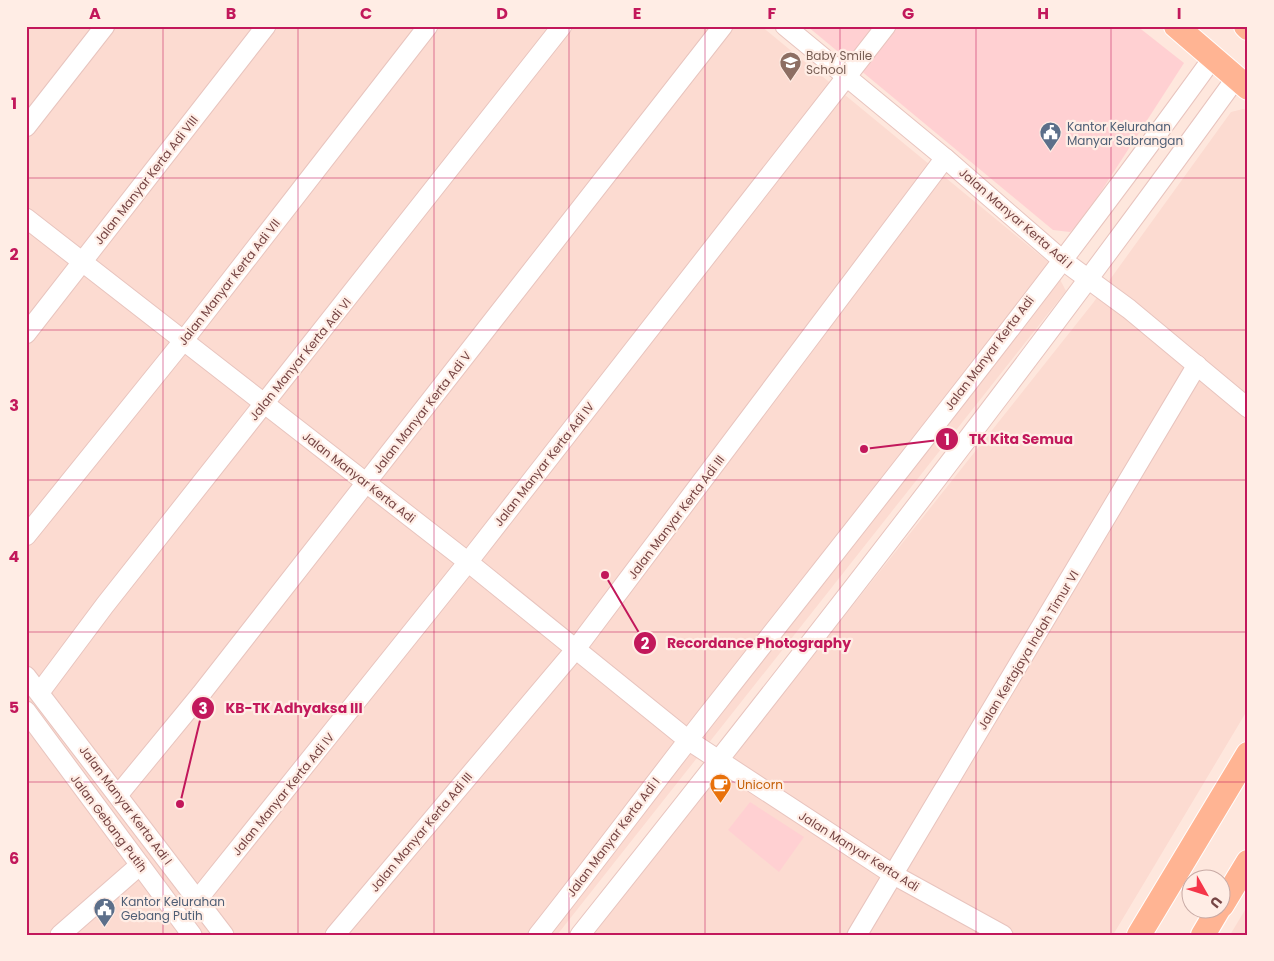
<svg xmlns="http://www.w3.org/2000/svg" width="1274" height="961" viewBox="0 0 1274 961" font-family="Poppins,sans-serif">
<rect width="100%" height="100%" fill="#fee7dd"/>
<g fill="#fcdbd1">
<polygon points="26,26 761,26 1053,266 1066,291 557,935 26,935"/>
<polygon points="1243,109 1248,110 1248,709 1113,935 591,935 1093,303 1231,112"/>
<polygon points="1248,905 1248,935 1230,935"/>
</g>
<g fill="#ffd0d2">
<polygon points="807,26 1137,26 1184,63 1084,218 1070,232 1053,230"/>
<polygon points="750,802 804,837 779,872 728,830"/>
</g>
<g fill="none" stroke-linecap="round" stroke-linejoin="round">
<defs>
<g id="minor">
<polyline points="785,26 945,158 1061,259 1129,309 1248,408"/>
<polyline points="26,127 105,26"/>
<polyline points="26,218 468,562 688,740 894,875 1003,935"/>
<polyline points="26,334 266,26"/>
<polyline points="26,536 184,340 428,26"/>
<polyline points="26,676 224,935"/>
<polyline points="40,692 105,605 562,26"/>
<polyline points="26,711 192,935"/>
<polyline points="118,795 201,694 723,26"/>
<polyline points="198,899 468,562 886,26"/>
<polyline points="60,935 140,865"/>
<polyline points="335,935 575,650 945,158"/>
<path d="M538,935c61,-77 119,-156 180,-233 167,-213 336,-424 494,-643"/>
<path d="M580,935c224,-281 445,-565 656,-857"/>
<polyline points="857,935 1197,365"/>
</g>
<g id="major">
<polyline points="1176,26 1248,88"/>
<polyline points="1246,26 1248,28"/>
<polyline points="1222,905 1248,862"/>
<polyline points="1139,935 1248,754"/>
<polyline points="1203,935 1219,908"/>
</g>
</defs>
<use href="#minor" stroke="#e8c4be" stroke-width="21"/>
<use href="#major" stroke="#fff" stroke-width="26"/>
<use href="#minor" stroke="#fff" stroke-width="19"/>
<use href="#major" stroke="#ffb493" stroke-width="24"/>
</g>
<path fill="none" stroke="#c2185b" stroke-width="1" stroke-opacity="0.55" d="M163,26v909M298,26v909M434,26v909M569,26v909M705,26v909M840,26v909M976,26v909M1111,26v909M26,178h1222M26,330h1222M26,480h1222M26,632h1222M26,782h1222"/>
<defs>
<symbol id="school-pin" viewBox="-11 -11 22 30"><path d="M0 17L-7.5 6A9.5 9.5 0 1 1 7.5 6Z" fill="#8d6e63" stroke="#ffede5"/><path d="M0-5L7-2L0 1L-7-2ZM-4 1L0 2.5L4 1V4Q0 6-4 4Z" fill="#fff"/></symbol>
<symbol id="civic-pin" viewBox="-11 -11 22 30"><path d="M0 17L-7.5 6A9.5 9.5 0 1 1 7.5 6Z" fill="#5c6f8a" stroke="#ffede5"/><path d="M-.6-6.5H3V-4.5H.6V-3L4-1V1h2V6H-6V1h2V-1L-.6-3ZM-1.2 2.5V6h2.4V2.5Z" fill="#fff"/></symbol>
<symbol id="cafe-pin" viewBox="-11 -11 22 30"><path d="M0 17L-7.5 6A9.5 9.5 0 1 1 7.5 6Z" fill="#e8710a" stroke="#ffede5"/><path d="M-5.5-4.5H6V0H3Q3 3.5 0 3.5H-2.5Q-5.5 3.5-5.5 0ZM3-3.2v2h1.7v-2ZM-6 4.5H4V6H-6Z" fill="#fff"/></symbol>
</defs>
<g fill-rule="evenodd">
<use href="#school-pin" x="778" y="50" width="25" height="34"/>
<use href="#civic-pin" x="1038" y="120" width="25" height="34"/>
<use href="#cafe-pin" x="708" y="772" width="25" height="34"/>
<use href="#civic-pin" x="92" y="896" width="25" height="34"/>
</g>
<g text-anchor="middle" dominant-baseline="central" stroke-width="4.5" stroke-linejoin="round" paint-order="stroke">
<g font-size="12" fill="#785e54" stroke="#ffede5" text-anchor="start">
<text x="806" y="55">Baby Smile<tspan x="806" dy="14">School</tspan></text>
</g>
<g font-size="12" fill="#4e5e75" stroke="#ffede5" text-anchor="start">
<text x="1067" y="126">Kantor Kelurahan<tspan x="1067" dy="14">Manyar Sabrangan</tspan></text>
<text x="121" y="901">Kantor Kelurahan<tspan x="121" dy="14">Gebang Putih</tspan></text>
</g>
<g font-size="12" fill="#764544" stroke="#ffede5">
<text transform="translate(146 180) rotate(-52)">Jalan Manyar Kerta Adi VIII</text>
<text transform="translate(1016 218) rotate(41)">Jalan Manyar Kerta Adi I</text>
<text transform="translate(229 282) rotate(-52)">Jalan Manyar Kerta Adi VII</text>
<text transform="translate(989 353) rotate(-53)">Jalan Manyar Kerta Adi</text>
<text transform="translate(300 359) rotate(-51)">Jalan Manyar Kerta Adi VI</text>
<text transform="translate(422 412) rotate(-52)">Jalan Manyar Kerta Adi V</text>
<text transform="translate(544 464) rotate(-52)">Jalan Manyar Kerta Adi IV</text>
<text transform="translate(359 477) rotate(38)">Jalan Manyar Kerta Adi</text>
<text transform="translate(676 517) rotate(-53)">Jalan Manyar Kerta Adi III</text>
<text transform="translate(1028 650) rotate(-59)">Jalan Kertajaya Indah Timur VI</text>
<text transform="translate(283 794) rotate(-51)">Jalan Manyar Kerta Adi IV</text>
<text transform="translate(126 805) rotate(53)">Jalan Manyar Kerta Adi I</text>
<text transform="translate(109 823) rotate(53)">Jalan Gebang Putih</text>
<text transform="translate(421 832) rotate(-50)">Jalan Manyar Kerta Adi III</text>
<text transform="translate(613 837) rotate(-53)">Jalan Manyar Kerta Adi I</text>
<text transform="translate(859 851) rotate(32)">Jalan Manyar Kerta Adi</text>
</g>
<g font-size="12" fill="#c56008" stroke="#ffede5" text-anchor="start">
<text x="737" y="784">Unicorn</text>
</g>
</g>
<path fill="none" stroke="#c2185b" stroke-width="2" d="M864 449L947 439M605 575L645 643M180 804L203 708"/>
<g fill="#c2185b" stroke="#ffede5" stroke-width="2">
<circle cx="864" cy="449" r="5"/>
<circle cx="605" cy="575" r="5"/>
<circle cx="180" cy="804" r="5"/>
<circle cx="947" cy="439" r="12"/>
<circle cx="645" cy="643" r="12"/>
<circle cx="203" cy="708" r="12"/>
</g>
<g font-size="15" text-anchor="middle" font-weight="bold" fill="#fff">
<text x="947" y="445">1</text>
<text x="645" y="649">2</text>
<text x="203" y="714">3</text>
</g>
<g font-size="14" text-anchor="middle" font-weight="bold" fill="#c2185b" stroke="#ffede5" stroke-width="4.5" stroke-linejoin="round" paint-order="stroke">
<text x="1021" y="444">TK Kita Semua</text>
<text x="759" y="648">Recordance Photography</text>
<text x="294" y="713">KB-TK Adhyaksa III</text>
</g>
<rect width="1274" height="961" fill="none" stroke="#ffede5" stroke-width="55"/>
<g transform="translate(1206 894) rotate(129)"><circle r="24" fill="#ffede5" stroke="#c8aaa5"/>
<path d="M0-4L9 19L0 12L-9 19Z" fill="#f53649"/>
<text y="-8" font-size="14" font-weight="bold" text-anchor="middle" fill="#764544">U</text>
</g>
<rect x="28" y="28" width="1218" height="906" fill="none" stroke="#c2185b" stroke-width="2"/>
<g font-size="16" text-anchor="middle" font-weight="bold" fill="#c2185b">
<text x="95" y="19">A</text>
<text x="231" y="19">B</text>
<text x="366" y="19">C</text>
<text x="502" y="19">D</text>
<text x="637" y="19">E</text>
<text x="772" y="19">F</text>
<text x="908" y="19">G</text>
<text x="1043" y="19">H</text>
<text x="1179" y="19">I</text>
<text x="14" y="109">1</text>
<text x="14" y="260">2</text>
<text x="14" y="411">3</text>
<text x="14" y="562">4</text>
<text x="14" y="713">5</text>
<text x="14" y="864">6</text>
</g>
</svg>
